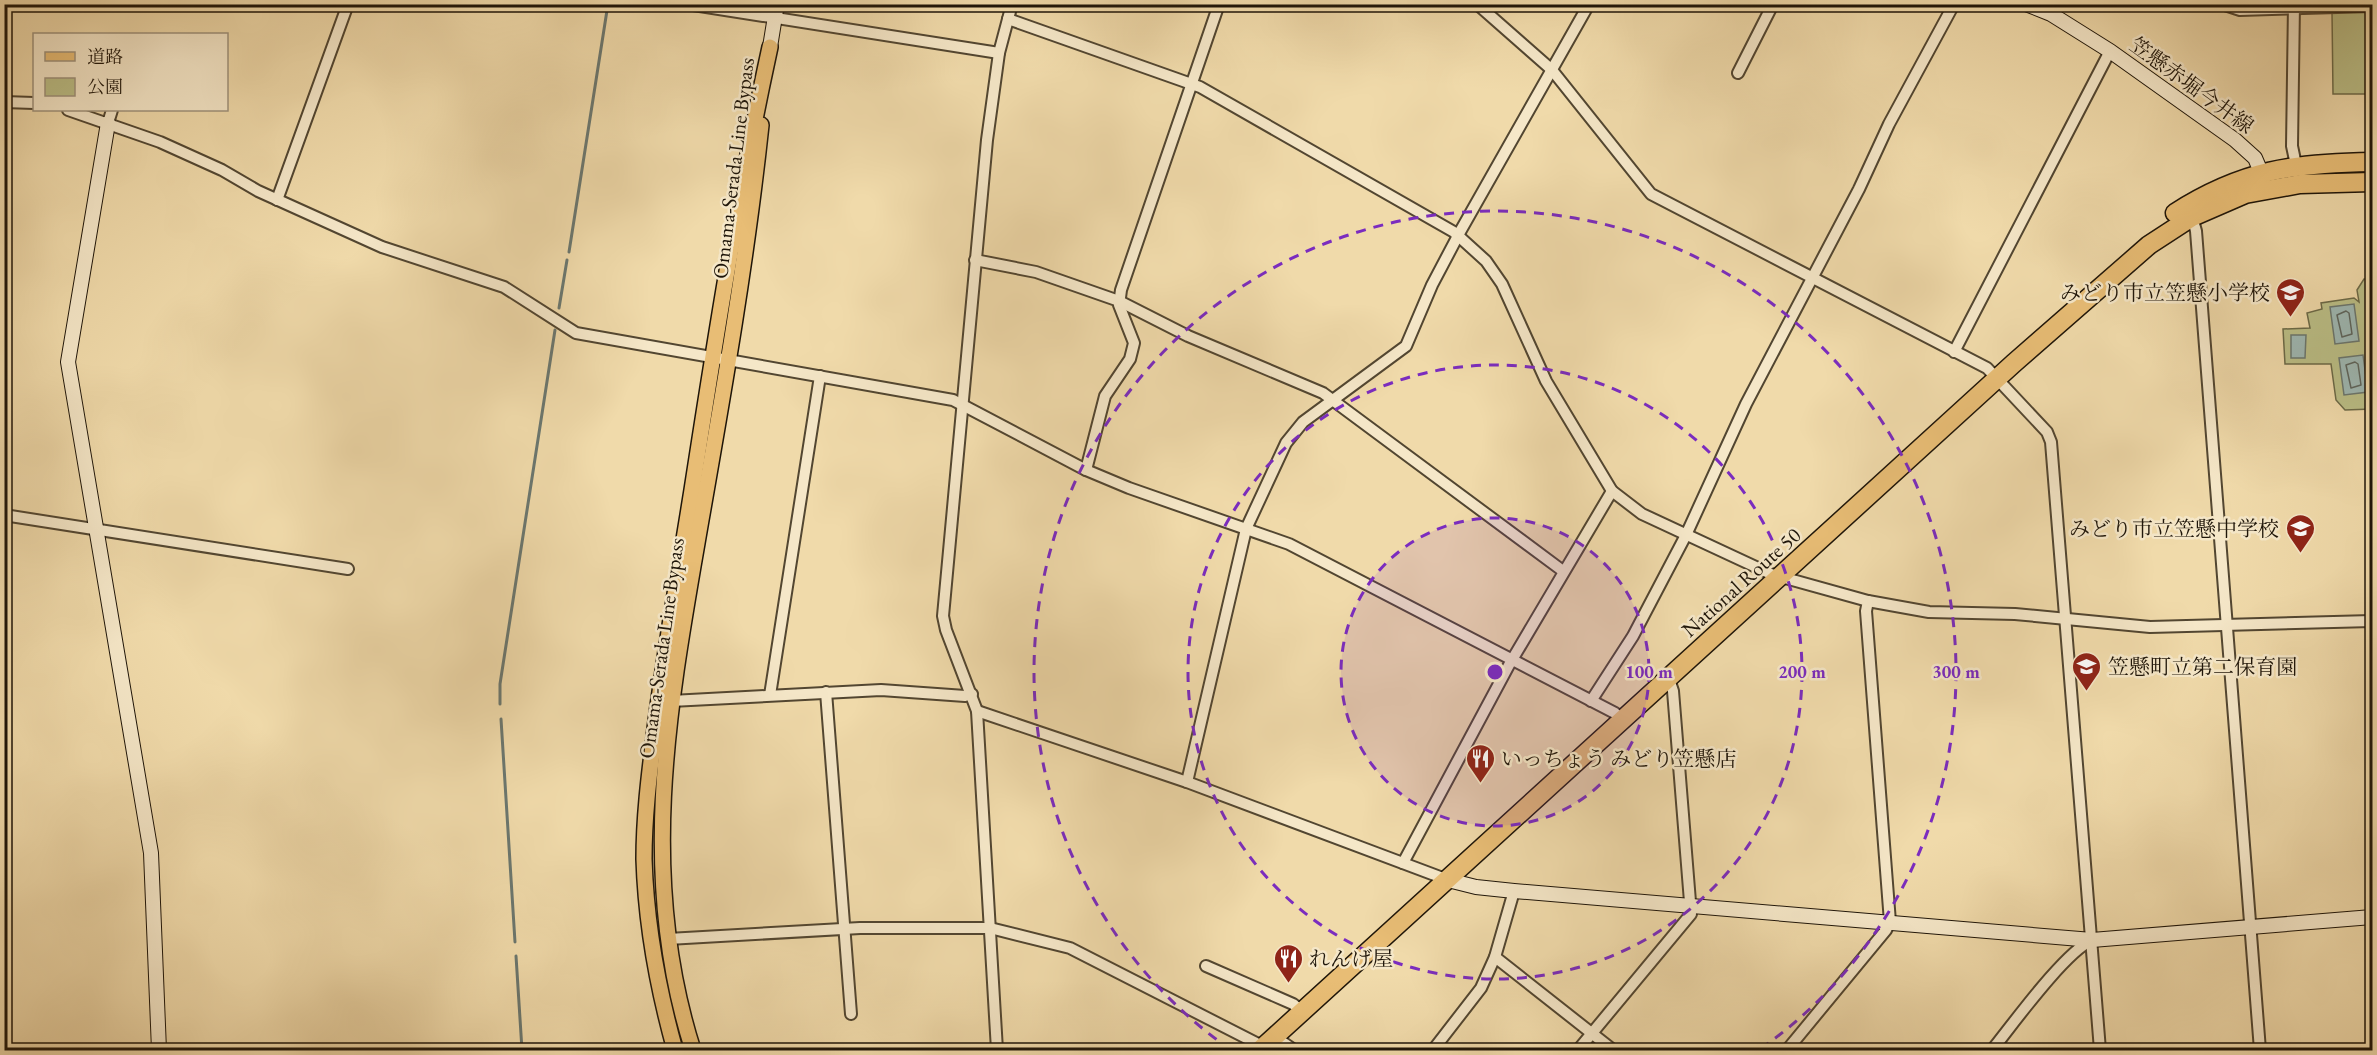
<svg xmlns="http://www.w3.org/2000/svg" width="2377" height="1055" viewBox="0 0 2377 1055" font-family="'EB Garamond','Noto Serif JP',serif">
<rect width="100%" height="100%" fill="#f0daaa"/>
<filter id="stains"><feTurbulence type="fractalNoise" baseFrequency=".00333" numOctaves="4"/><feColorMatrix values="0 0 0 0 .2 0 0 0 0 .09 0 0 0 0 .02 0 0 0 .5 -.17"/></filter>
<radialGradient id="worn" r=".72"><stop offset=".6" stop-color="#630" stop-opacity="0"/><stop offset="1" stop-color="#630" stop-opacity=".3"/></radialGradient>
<g fill="#bbbf87" stroke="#6c6a48" stroke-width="1.5">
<polygon points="2372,11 2372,94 2333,94 2332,12"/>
<polygon points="2364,279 2372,279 2372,356 2366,349 2372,389 2372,409 2345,410 2336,400 2331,364 2285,364 2283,329 2310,328 2307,313 2322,309 2321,303 2354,298 2359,302 2357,290"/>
</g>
<g fill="#9eb8b3" stroke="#6b776f" stroke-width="1.5">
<polygon points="2354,304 2359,341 2335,344 2330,307"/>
<polygon points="2291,335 2306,335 2305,358 2291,358"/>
<polygon points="2363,355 2368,392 2344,395 2339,358"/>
</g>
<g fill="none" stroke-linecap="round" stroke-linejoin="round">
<g stroke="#5e665e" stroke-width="1.5">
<polygon points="2346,311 2349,313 2352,334 2342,337 2337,315"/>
<polygon points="2355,362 2358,364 2361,385 2351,388 2346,365"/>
</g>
<g stroke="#6b776f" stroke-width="3">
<polyline points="569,252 608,4"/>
<polyline points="559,308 567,260"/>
<polyline points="500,704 500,684 555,330"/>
<polyline points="501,719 515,942"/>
<polyline points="516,956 522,1050"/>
</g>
<defs>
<g id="street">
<polyline points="687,4 999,53"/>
<polyline points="1477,4 1552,70 1651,194 1987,368 2047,432 2051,442 2100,1050"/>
<polyline points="2222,4 2240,10 2372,6"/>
<polyline points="2294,4 2292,146 2296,165"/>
<polyline points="1008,19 1200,87 1454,232 1486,261 1502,284 1546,381 1612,491 1642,514 1771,574 1868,601 1929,612 2015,614 2150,627 2372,621"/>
<polyline points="1738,73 1773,4"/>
<polyline points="4,102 34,103"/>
<polyline points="68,110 160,142 222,170 258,191 382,247 504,287 576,333 953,400 1086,470 1129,488 1289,544 1615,713 1623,720"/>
<polyline points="108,123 112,110"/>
<polyline points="277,200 348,4"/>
<polyline points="2192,217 2196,231 2260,1050"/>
<polyline points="975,260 1036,272 1119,301 1188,336 1323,393 1563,571"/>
<polyline points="1954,352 2110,51"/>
<polyline points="1086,470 1105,396 1130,359 1134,343 1119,305 1121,290 1219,4"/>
<polyline points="4,515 348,569"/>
<polyline points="826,692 851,1014"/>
<polyline points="770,695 820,376"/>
<polyline points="671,701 881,690 965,696 972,694"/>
<polyline points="1591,701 1633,636 1686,535 1746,404 1859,189 1889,124 1954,4"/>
<polyline points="977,711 1187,782 1448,880"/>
<polyline points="1187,782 1246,529 1286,443 1303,422 1406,346 1432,285 1461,230 1589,4"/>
<polyline points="1403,863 1509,665 1612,491"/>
<polyline points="668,939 860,928 990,928 1070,948 1264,1047"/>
<polyline points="1495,957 1613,1050"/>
<polyline points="1206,966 1293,1004 1303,1012"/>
<polyline points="1275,1037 1294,1050"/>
<polyline points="997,1050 977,711 946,630 943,616 987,140 999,53 1012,4"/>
<polyline points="1433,1050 1481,988 1495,957 1514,891"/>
<polyline points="1578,1050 1691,914 1673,691 1669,679"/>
<polyline points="1787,1050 1886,930 1890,922 1866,611 1868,601"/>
<path d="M1992,1050c21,-26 72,-97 100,-110"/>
</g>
<g id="secondary">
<polyline points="2026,4 2051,14 2110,51 2235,140 2255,158 2261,172"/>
<polyline points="770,47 777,4"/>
<polyline points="108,123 68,362 151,853 159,1050"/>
<polyline points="1448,880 1476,887 1514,891 2092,940 2372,917"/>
</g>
<g id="primary">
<path d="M675,1050c-17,-61 -29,-127 -31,-191 0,-41 5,-82 10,-122 10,-83 25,-165 38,-247 23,-149 46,-296 78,-443"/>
<path d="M693,1050c-57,-178 -23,-351 8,-530 23,-131 46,-263 60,-395"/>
</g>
<g id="highway">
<path d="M2175,213c67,-43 119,-50 197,-51"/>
<polyline points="1260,1050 2014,363 2149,245 2192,217 2245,194 2300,184 2372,182"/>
</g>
</defs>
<use href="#street" stroke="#524631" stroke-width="14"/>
<use href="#secondary" stroke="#1e1509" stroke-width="16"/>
<use href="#primary" stroke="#1e1509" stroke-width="18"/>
<use href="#highway" stroke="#1e1509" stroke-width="21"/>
<use href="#street" stroke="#f5e7c8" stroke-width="10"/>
<use href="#secondary" stroke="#f5e7c8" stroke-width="14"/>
<use href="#primary" stroke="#e8bd75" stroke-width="15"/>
<use href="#highway" stroke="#e8bd75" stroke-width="18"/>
</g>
<circle cx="1495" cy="672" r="154" fill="#7b2cbf" fill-opacity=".12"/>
<g fill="none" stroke="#7b2cbf" stroke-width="3" stroke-dasharray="10 8">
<circle cx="1495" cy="672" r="154"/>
<circle cx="1495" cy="672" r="307"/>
<path d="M1231 1050A461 461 0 1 1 1759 1050"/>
</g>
<defs>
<symbol id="school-pin" viewBox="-11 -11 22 30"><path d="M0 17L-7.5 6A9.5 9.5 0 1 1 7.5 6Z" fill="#8f2418" stroke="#f5e7c8"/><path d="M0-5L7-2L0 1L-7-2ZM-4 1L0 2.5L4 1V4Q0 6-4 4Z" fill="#fff"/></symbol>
<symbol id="restaurant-pin" viewBox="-11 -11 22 30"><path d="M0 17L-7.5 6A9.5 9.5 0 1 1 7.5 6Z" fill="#8f2418" stroke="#f5e7c8"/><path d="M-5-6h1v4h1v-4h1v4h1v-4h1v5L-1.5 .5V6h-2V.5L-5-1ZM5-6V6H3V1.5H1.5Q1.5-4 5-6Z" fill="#fff"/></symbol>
</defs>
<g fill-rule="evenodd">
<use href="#school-pin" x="2274" y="276" width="33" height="45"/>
<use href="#school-pin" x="2284" y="512" width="33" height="45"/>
<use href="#school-pin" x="2070" y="650" width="33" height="45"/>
<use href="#restaurant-pin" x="1464" y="742" width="33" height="45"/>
<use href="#restaurant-pin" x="1272" y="942" width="33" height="45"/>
</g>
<g text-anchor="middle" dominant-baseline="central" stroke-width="5" stroke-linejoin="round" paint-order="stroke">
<g font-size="21" fill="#1e1509" stroke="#f5e7c8">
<text transform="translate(2192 85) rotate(36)">笠懸赤堀今井線</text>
<text transform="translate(733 168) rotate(-83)">Omama-Serada Line Bypass</text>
<text transform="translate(1741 582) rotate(-42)">National Route 50</text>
<text transform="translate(661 648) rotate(-82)">Omama-Serada Line Bypass</text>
</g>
<g font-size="21" fill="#1e1509" stroke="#f5e7c8" text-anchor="start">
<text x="2270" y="292" text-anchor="end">みどり市立笠懸小学校</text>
<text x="2279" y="528" text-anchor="end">みどり市立笠懸中学校</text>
<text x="2108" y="666">笠懸町立第二保育園</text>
<text x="1501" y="758">いっちょう みどり笠懸店</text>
<text x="1309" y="958">れんげ屋</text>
</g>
</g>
<circle cx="1495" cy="672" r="9" fill="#7b2cbf" stroke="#f5e7c8" stroke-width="3"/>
<g font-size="18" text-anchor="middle" font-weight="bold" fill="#7b2cbf" stroke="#f5e7c8" stroke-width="5" stroke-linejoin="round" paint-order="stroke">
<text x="1649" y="678">100 m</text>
<text x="1802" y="678">200 m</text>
<text x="1956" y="678">300 m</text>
</g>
<rect width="2377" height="1055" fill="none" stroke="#f0daaa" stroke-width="24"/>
<rect x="6" y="6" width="2365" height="1043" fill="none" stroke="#1e1509" stroke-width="3"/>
<rect x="12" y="12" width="2353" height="1031" fill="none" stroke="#1e1509" stroke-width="1.5"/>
<rect x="33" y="33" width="195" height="78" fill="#f5e7c8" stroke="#9f937c" stroke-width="1.5"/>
<rect x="45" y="52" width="30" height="9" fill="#e8bd75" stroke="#9f937c" stroke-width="1.5"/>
<text x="87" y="63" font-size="18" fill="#1e1509">道路</text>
<rect x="45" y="78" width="30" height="18" fill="#bbbf87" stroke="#9f937c" stroke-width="1.5"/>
<text x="87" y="93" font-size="18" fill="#1e1509">公園</text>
<rect width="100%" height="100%" filter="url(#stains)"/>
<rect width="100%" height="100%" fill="url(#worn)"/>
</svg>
